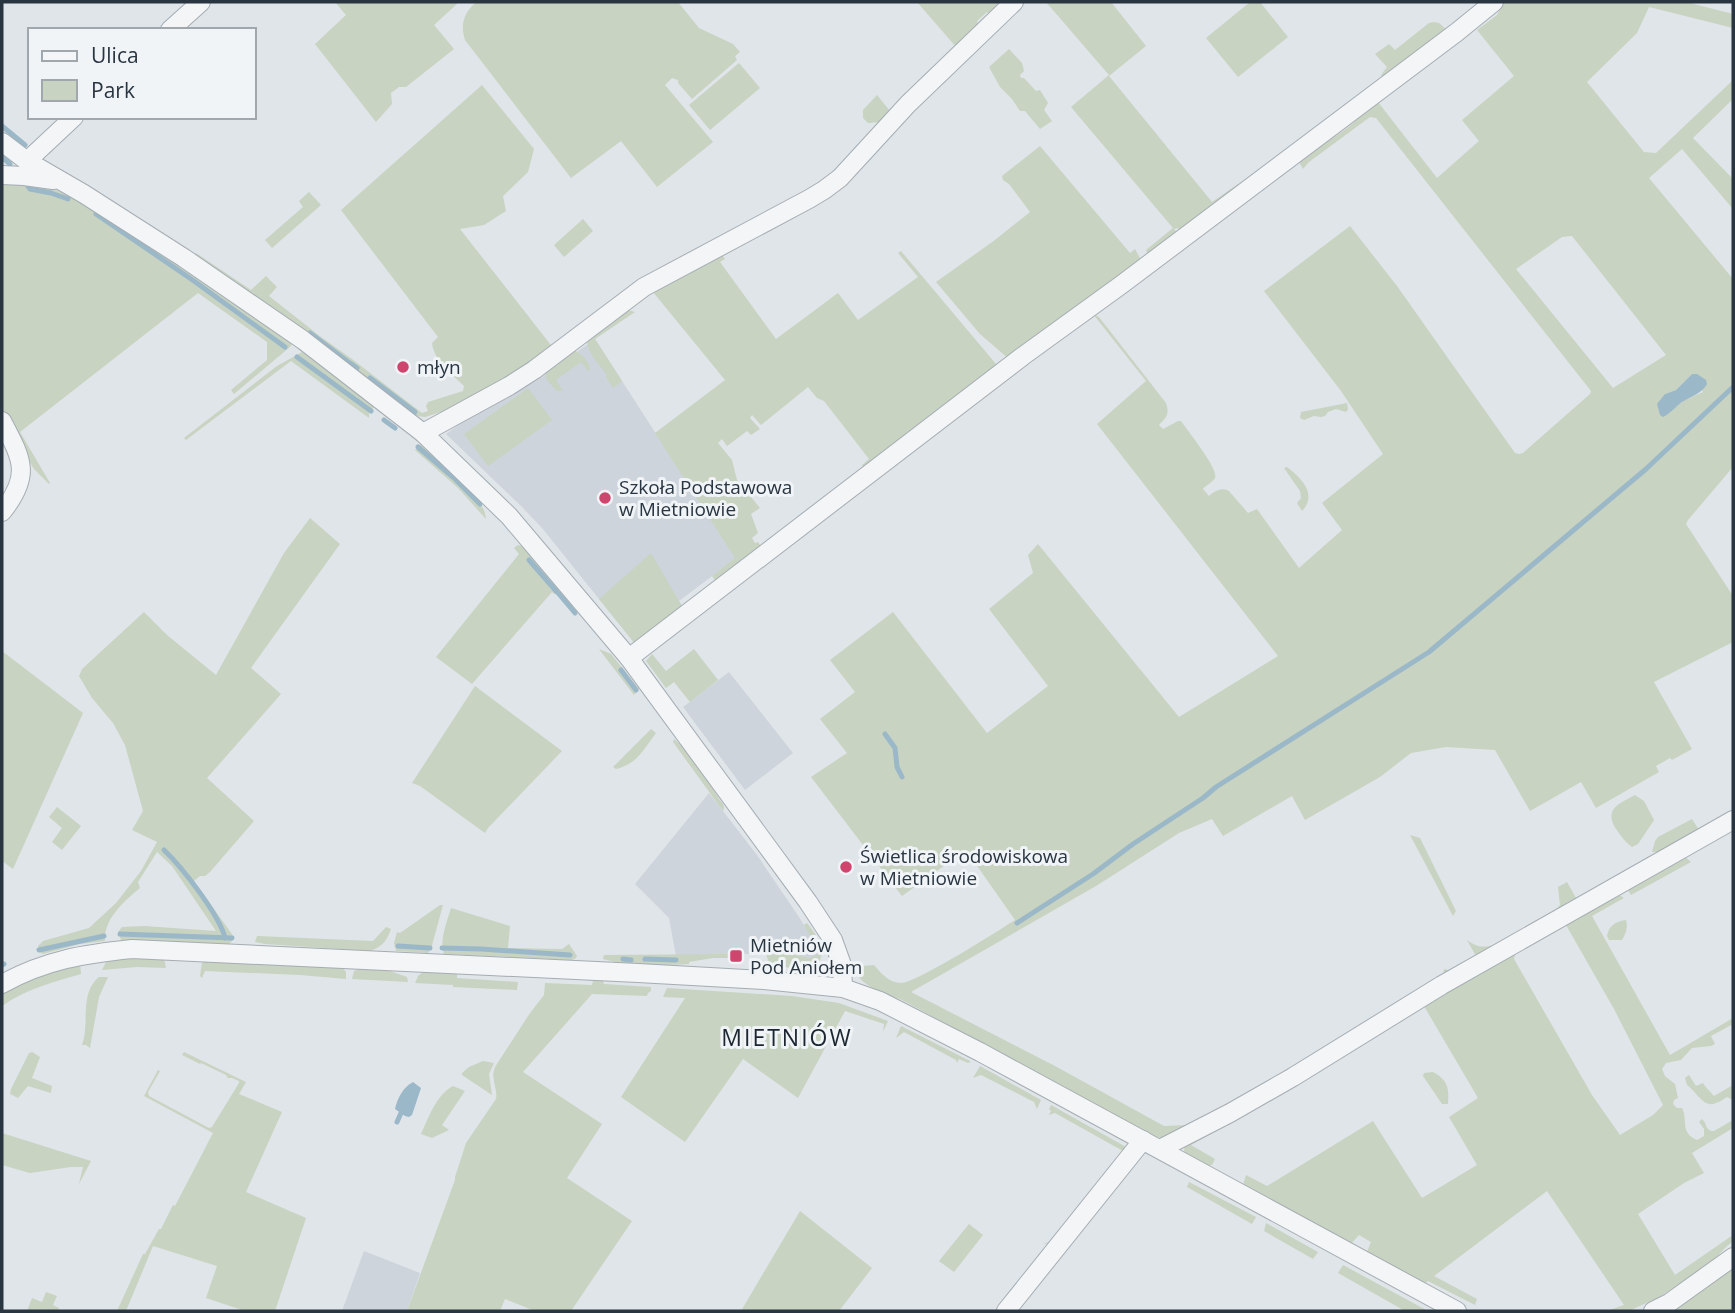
<svg xmlns="http://www.w3.org/2000/svg" width="1735" height="1313" viewBox="0 0 1735 1313" font-family="'Open Sans',sans-serif">
<rect width="100%" height="100%" fill="#e0e5e9"/>
<g fill="#ced4db">
<polygon points="595,339 736,558 679,601 682,606 636,645 542,528 521,506 446,434 484,406 536,381"/>
<polygon points="729,672 793,753 745,790 683,707"/>
<polygon points="709,793 757,855 799,917 821,953 810,958 787,953 676,956 669,918 635,884"/>
<polygon points="364,1251 420,1273 407,1311 342,1311"/>
</g>
<g fill="#c8d3c1" fill-rule="evenodd">
<polygon points="335,2 459,2 434,25 454,49 406,87 399,87 391,93 392,104 376,122 315,44 346,15"/>
<path d="M476,2h202l21,26 34,16 7,8 -5,4 2,4 -45,39 -14,-16v-3l-6,-2 -7,7 48,57 -56,45 -36,-46 -50,37 -106,-138c-5,-16 -1,-27 11,-38z"/>
<polygon points="917,2 1002,2 992,15 987,12 977,21 979,27 957,48"/>
<polygon points="1046,2 1111,2 1146,46 1109,76 1212,202 1238,184 1239,187 1182,234 1178,228 1174,229 1180,236 1148,255 1146,250 1173,228 1071,107 1109,75"/>
<polygon points="1250,2 1260,2 1288,37 1238,77 1206,38"/>
<path d="M1504,2h182l47,12v14l-84,-21 -12,26 -50,49 57,70 12,1 77,-73v19l-40,39 40,41v30l-51,-60 -33,29 84,101v188l-45,53 -2,4 47,72v46l-79,40 38,67 -20,11 -2,-2 -14,8 3,6 -63,36 -15,-26 -51,29 -35,-61 -49,-3 -35,6 -31,24 -75,43 -13,-24 -69,40 -11,-17 -33,14 -83,53 -185,106 144,74 109,60 25,-1 -24,13 -10,-1 -253,-137c-17,-7 -39,-12 -47,-29l6,-5 13,-1c7,8 15,18 27,18 15,0 97,-52 114,-63l-49,-70 -64,46 -91,-119 36,-24 -27,-34 35,-27 -25,-32 63,-48 94,121 61,-47 -59,-77 44,-36 -5,-18 10,-11 141,173 99,-61 -181,-232 49,-43 -53,-67 6,3 67,86c4,12 0,14 -7,22l4,4 15,-8h3c6,9 38,48 34,57 -2,4 -10,8 -12,11l6,7c6,-5 13,-9 20,-5l19,22 9,-4 42,59 43,-38 -20,-27 61,-49 -42,-63 -77,-100 86,-65 47,60 118,167 4,1 4,-1 67,-59 1,-3 -215,-273 -6,-1 -61,45 -6,7 -6,-11c27,-15 55,-28 74,-54l7,-2 59,76 42,-37 -17,-21 52,-44 -37,-46 20,-15zM1572,236l94,119 -53,33 -97,-119 46,-32zM1692,374l11,18 -18,8 -12,9 -8,-15 11,-4z"/>
<polygon points="1434,22 1439,23 1448,31 1386,81 1381,75 1387,67 1375,54 1389,44 1395,50 1429,23"/>
<polygon points="1009,49 1022,63 1024,71 1020,75 1021,78 1024,78 1036,91 1040,90 1048,103 1044,110 1052,121 1040,129 1025,111 1020,111 1012,99 1000,87 989,67"/>
<polygon points="739,63 760,88 710,130 689,105"/>
<polygon points="918,79 920,82 881,122 868,123 863,118 863,110 877,95 890,111 918,82"/>
<path d="M482,85l52,64 -6,23 -25,24 3,15 -22,14 -24,4 94,120 -91,56 -38,12 -8,-1 -222,-161 1,-2 55,37 15,-14 11,11 -8,9 52,41 31,22 70,54 6,-2 -2,-5 2,-4 35,-11 1,-5c-12,-12 -30,-25 -32,-43l6,-6 -97,-127z"/>
<polygon points="1040,146 1130,253 1135,249 1141,260 1010,360 980,334 936,282 995,240 1030,212 1009,184 1003,180 1002,176"/>
<polygon points="2,182 44,185 77,199 196,276 292,344 290,347 234,394 231,390 267,360 267,342 198,293 20,432 50,483 49,484 34,469 28,459 2,411"/>
<polygon points="309,192 321,205 272,248 265,240 303,207 299,201"/>
<polygon points="583,219 593,231 564,257 554,245"/>
<polygon points="901,251 996,364 998,369 865,471 862,465 869,459 824,401 817,398 808,387 761,425 752,415 750,418 760,429 751,435 747,431 727,446 722,439 718,443 732,460 737,480 760,508 751,514 758,533 752,538 755,543 758,542 762,548 717,583 712,576 735,558 655,433 725,380 653,292 722,255 725,259 720,262 776,339 838,293 858,320 918,277 898,253"/>
<path d="M621,308l14,4 -40,27 27,42 -9,7 -7,-11 1,-2c-8,-11 -21,-23 -20,-37z"/>
<path d="M573,350c8,3 19,13 16,22l-8,-10 -25,18 7,11h-6l-11,-12 -1,-8z"/>
<polygon points="302,352 374,407 369,414 369,418 291,361 186,440 184,438 277,366"/>
<polygon points="528,388 552,420 488,466 464,434"/>
<polygon points="1347,403 1348,409 1346,412 1336,409 1328,412 1325,416 1321,417 1314,416 1304,420 1300,418 1301,412"/>
<path d="M420,444c20,17 64,49 66,75l-28,-31 -43,-38z"/>
<path d="M1287,467c14,11 31,27 15,44l-5,-8 4,-5 -1,-7 -16,-23z"/>
<path d="M310,518l30,26 -89,124 30,26 -74,84 47,43 -44,51 -5,4h-5l-6,5 40,56 -1,3 -4,4 -108,-4 -3,-8 4,-5 22,-1 72,5 -44,-65 -15,-14 -19,30 2,6c-15,12 -37,32 -35,53l-25,3 -37,10 -4,-2 -1,-6 5,-5 46,-13 27,-25 25,-32 16,-29 -25,-12 11,-19 -18,-66 -12,-22 -21,-25 -13,-22 3,-7 62,-57 23,23 49,40 68,-122z"/>
<polygon points="518,545 522,546 559,589 554,594 552,592 472,684 436,657 519,554 514,548"/>
<polygon points="651,553 682,606 636,645 599,599"/>
<polygon points="599,649 611,654 639,689 634,695"/>
<polygon points="694,649 718,680 690,702 674,682 666,688 646,661 652,654 666,671"/>
<polygon points="2,651 83,713 13,869 2,861"/>
<polygon points="475,686 562,751 488,828 485,833 420,786 412,783"/>
<path d="M651,729l5,4c-12,16 -19,31 -40,36l-3,-2z"/>
<path d="M674,739c7,7 15,13 21,21 10,13 17,30 28,44l1,3 -1,4 -50,-69z"/>
<path d="M1635,795l9,6 10,19 -16,24 -6,3c-7,-5 -11,-11 -16,-18 -13,-20 4,-26 19,-34z"/>
<polygon points="57,807 81,826 62,850 52,842 62,828 49,817"/>
<polygon points="1692,819 1699,830 1661,852 1652,852 1655,841 1658,837"/>
<polygon points="1410,835 1420,838 1456,911 1453,916"/>
<polygon points="1684,856 1691,862 1631,895 1626,887"/>
<path d="M1567,882l9,16 -10,5 -2,5 -118,67 -3,-4 2,-2 5,2 26,-15 -9,-16c9,7 16,8 27,5l61,-34 5,-6 -2,-18z"/>
<path d="M1616,893l8,5 -32,18 78,139 63,-37v6l-22,12 4,8 -4,2 -19,2 -11,12 -15,3 -4,6 3,7 10,8 3,14 -4,2 -1,4 4,4h5c6,12 -2,25 15,32l7,-4v-7l-5,-7 3,-3c5,4 3,12 12,12l19,-11v8l-41,25 12,20 -20,10 -46,31 37,61 58,-40v6l-7,6 -17,18 -50,32 -30,14h-22l17,-6 -77,-114 -113,85 43,23 -2,6 -47,-24 -4,3 -57,-32 4,-10 -12,-7 -8,9 -108,-59 3,-10 21,11 106,-65 49,77 55,-33 -28,-48 29,-19 -54,-92 -155,96 -78,43 24,14 -3,6 -4,1 -24,-14 1,-11 5,-5 74,-37 77,-46 88,-57 134,-76zM1563,924l3,1 48,84 49,96 -10,10 -33,20 -28,-40 -78,-136 2,-10 39,-23z"/>
<polygon points="440,905 443,905 431,949 428,953 396,951 394,943 397,932 400,933"/>
<path d="M451,908l59,18 -2,22 54,1 7,-5 8,12 -1,2 -4,2 -128,-6c-5,-14 3,-32 7,-46z"/>
<path d="M1626,920c2,8 0,13 -4,20h-13l-2,-4c2,-11 8,-14 19,-16z"/>
<path d="M807,923l9,12 -1,2c7,11 10,18 1,29 -15,8 -31,0 -47,-3l-3,-9 21,-1 23,5 10,-5 -16,-28z"/>
<path d="M386,927l5,2c-5,13 -8,17 -21,22l-105,-7 -10,-2 2,-6 116,5z"/>
<path d="M731,954v4h-18l-24,4v2c-26,2 -62,2 -86,-5l1,-4z"/>
<polygon points="108,958 164,958 166,968 137,967 102,970"/>
<polygon points="205,961 342,967 346,972 346,979 300,975 205,971 202,978 200,976 202,963"/>
<path d="M80,963l1,11c-28,8 -55,15 -79,32v-13l44,-21z"/>
<polygon points="362,968 387,970 407,977 408,982 352,979 354,971"/>
<polygon points="424,971 457,974 457,978 518,982 517,990 453,987 453,985 415,983 418,976"/>
<path d="M99,977h9l-9,20 -9,51 -4,-3h-4c8,-21 -3,-52 17,-68z"/>
<path d="M593,981h10l1,3 47,3v4l-3,2 -1,3 -55,-2 -69,78 79,52 -35,54 65,43 -61,90h-36l-30,-12 -5,12h-93l48,-131v-3l11,-34 30,-44c2,-11 -6,-20 -1,-32l35,-54 14,-18 1,-12 47,2z"/>
<polygon points="667,988 792,996 839,1003 888,1021 883,1032 884,1024 845,1011 798,1098 743,1059 685,1142 621,1097 685,998 663,997"/>
<polygon points="901,1026 970,1061 970,1062 968,1063 959,1059 957,1063 956,1060 904,1032 896,1038"/>
<polygon points="32,1052 40,1057 32,1078 52,1086 51,1093 28,1086 18,1098 10,1094 11,1089 29,1053"/>
<polygon points="184,1052 246,1082 239,1094 282,1112 246,1192 306,1218 275,1311 245,1311 206,1298 217,1266 153,1246 126,1311 117,1311 143,1254 145,1254 159,1229 161,1229 173,1205 175,1206 213,1133 144,1096 158,1070 160,1071 148,1092 149,1096 209,1128 212,1127 239,1083 239,1081 232,1078 228,1078 226,1075 201,1063 200,1064 182,1055"/>
<polygon points="483,1061 494,1063 489,1074 492,1095 462,1075 462,1073 469,1067"/>
<polygon points="980,1066 1041,1100 1037,1109 1034,1102 981,1075 973,1078"/>
<path d="M1433,1072c15,8 16,16 15,32h-6l-19,-28 1,-3z"/>
<path d="M1689,1075l7,11 7,-3c2,4 7,8 11,13l19,-11v15l-6,-3c-4,2 -7,5 -11,6 -12,6 -20,-12 -29,-18l-2,-7z"/>
<path d="M453,1086l12,5 -23,34 7,5 -17,8 -11,-4c8,-17 15,-39 32,-48z"/>
<polygon points="1051,1105 1126,1147 1126,1150 1052,1243 1043,1244 1054,1240 1123,1151 1055,1113 1049,1115 1051,1111 1049,1109"/>
<polygon points="2,1133 91,1161 79,1184 83,1167 71,1167 30,1173 2,1165"/>
<polygon points="1189,1182 1256,1217 1252,1224 1187,1187"/>
<polygon points="800,1211 872,1268 839,1311 741,1311"/>
<polygon points="1266,1223 1318,1252 1313,1259 1264,1231"/>
<polygon points="969,1224 983,1235 954,1272 939,1261"/>
<polygon points="1343,1265 1428,1311 1405,1311 1338,1273"/>
<polygon points="1733,1266 1733,1311 1671,1311"/>
<polygon points="46,1292 57,1296 53,1305 59,1308 58,1311 27,1311 32,1298 42,1302"/>
</g>
<g fill="#9bb8c9">
<path d="M1692,374h5l9,6 1,4c-6,10 -15,12 -25,18 -7,5 -11,11 -19,15l-3,-2 -3,-11 8,-10 11,-4z"/>
<path d="M413,1082l8,6 -9,27 -3,2 -4,-1 -10,-7c2,-10 8,-22 18,-27z"/>
</g>
<g fill="none" stroke-linecap="round" stroke-linejoin="round">
<g stroke="#9bb8c9" stroke-width="5">
<polyline points="2,126 25,145"/>
<polyline points="2,157 10,164"/>
<polyline points="28,186 30,189 51,193 68,199"/>
<polyline points="96,214 194,281 285,347"/>
<polyline points="310,333 347,361"/>
<polyline points="297,357 371,411"/>
<polyline points="350,363 357,368"/>
<polyline points="370,378 415,412"/>
<polyline points="384,420 395,428"/>
<polyline points="418,447 454,478 480,504"/>
<polyline points="529,560 557,592"/>
<polyline points="559,594 575,613"/>
<polyline points="621,670 636,690"/>
<polyline points="885,734 895,748 897,767 902,777"/>
<path d="M164,850c18,17 56,66 61,88"/>
<polyline points="1017,923 1093,874 1133,844 1203,798 1216,787 1429,652 1646,469 1733,387"/>
<polyline points="120,934 232,938"/>
<polyline points="398,946 430,948"/>
<polyline points="442,948 481,949 570,955"/>
<polyline points="39,950 104,936"/>
<polyline points="623,959 631,960"/>
<polyline points="645,959 676,960"/>
<polyline points="2,965 4,964"/>
<polyline points="397,1122 401,1113"/>
</g>
<defs>
<g id="minor">
<polyline points="170,30 201,2"/>
<polyline points="2,142 27,161 84,194 184,258 303,340 423,433 509,516 629,658 808,902 833,940 842,965 843,988"/>
<polyline points="27,161 74,117"/>
<polyline points="2,175 24,176 53,180"/>
<path d="M2,421c20,38 30,54 0,91"/>
<polyline points="423,433 509,386 534,370 644,287 809,199 824,190 840,178 908,104 1014,2"/>
<polyline points="629,658 1023,356 1121,285 1457,32 1494,2"/>
<path d="M2,984c43,-24 82,-30 130,-35l506,24 126,7 79,8 37,13 100,51 477,259"/>
<polyline points="1160,1149 1230,1113 1293,1077 1442,985 1733,820"/>
<polyline points="1006,1311 1143,1140"/>
<polyline points="1653,1311 1669,1303 1733,1257"/>
</g>
</defs>
<use href="#minor" stroke="#a5adb3" stroke-width="20"/>
<use href="#minor" stroke="#f3f5f7" stroke-width="18"/>
</g>
<g fill="#ce456d" stroke="#f0f4f7" stroke-width="2.5">
<circle cx="403" cy="367" r="7"/>
<circle cx="605" cy="498" r="7"/>
<circle cx="846" cy="867" r="7"/>
<rect x="729" y="949" width="14" height="14" rx="3.5"/>
</g>
<g text-anchor="middle" dominant-baseline="central" stroke-width="6" stroke-linejoin="round" paint-order="stroke">
<g font-size="19" fill="#293541" stroke="#f0f4f7" text-anchor="start">
<text x="417" y="367">młyn</text>
<text x="619" y="487">Szkoła Podstawowa<tspan x="619" dy="22">w Mietniowie</tspan></text>
<text x="860" y="856">Świetlica środowiskowa<tspan x="860" dy="22">w Mietniowie</tspan></text>
<text x="750" y="945">Mietniów<tspan x="750" dy="22">Pod Aniołem</tspan></text>
</g>
<g font-size="23" letter-spacing="2" fill="#1b2631" stroke="#f0f4f7">
<text x="787" y="1037">MIETNIÓW</text>
</g>
</g>
<rect width="1735" height="1313" fill="none" stroke="#293541" stroke-width="7"/>
<rect x="28" y="28" width="228" height="91" fill="#f0f4f7" stroke="#a0a8ae" stroke-width="2"/>
<rect x="42" y="51" width="35" height="10" fill="#f3f5f7" stroke="#a0a8ae" stroke-width="2"/>
<text x="91" y="63" font-size="21" fill="#293541">Ulica</text>
<rect x="42" y="80" width="35" height="21" fill="#c8d3c1" stroke="#a0a8ae" stroke-width="2"/>
<text x="91" y="98" font-size="21" fill="#293541">Park</text>
</svg>
